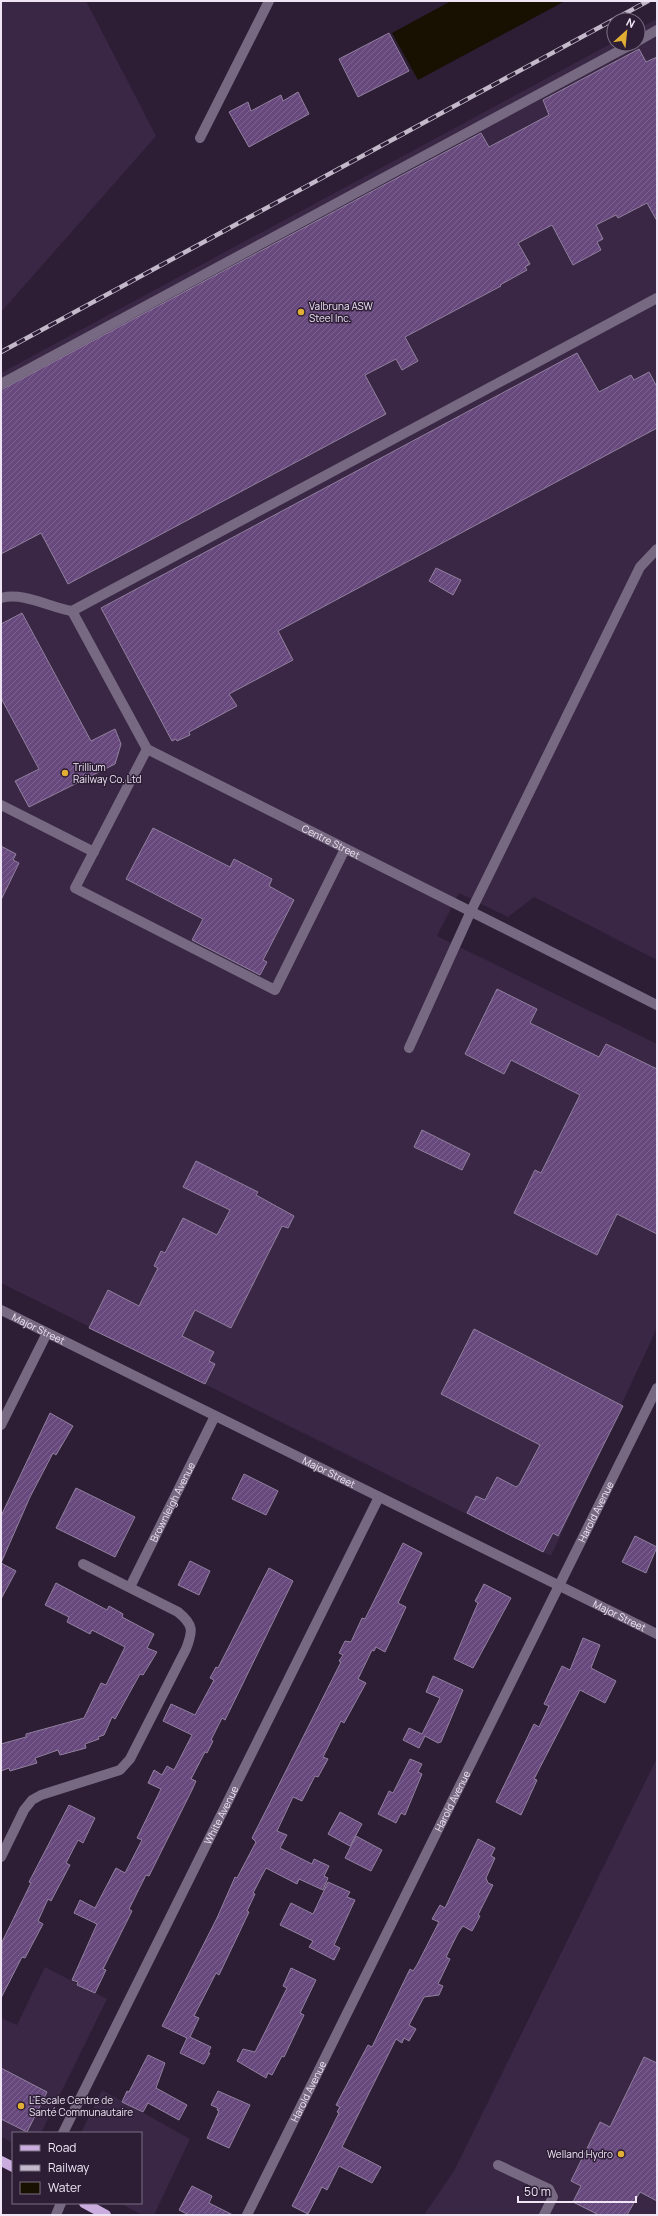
<svg xmlns="http://www.w3.org/2000/svg" width="658" height="2216" viewBox="0 0 658 2216" font-family="Manrope,sans-serif">
<defs>
<pattern id="building-hatch" width="6" height="6" patternUnits="userSpaceOnUse"><rect width="6" height="6" fill="#68497d"/><path d="M-1 1l2-2M0 6l6-6M5 7l2-2" fill="none" stroke="#7e6390"/></pattern>
</defs>
<rect width="100%" height="100%" fill="#2d1e36"/>
<g fill="#392745">
<polygon points="1,1 86,1 156,136 1,312"/>
<polygon points="657,19 657,960 534,897 508,917 459,893 437,936 657,1044 657,1328 551,1556 1,1283 1,373 614,42 638,44 638,29"/>
<polygon points="657,1758 657,2215 424,2215 454,2171"/>
<polygon points="45,1967 107,1999 41,2133 13,2133 13,2143 1,2137 1,2018 17,2025"/>
<polygon points="102,2090 190,2139 154,2215 142,2215 120,2203 141,2203 141,2133 81,2133"/>
</g>
<polygon fill="#181000" points="451,1 565,1 418,80 392,33"/>
<g fill="url(#building-hatch)" stroke="#91809e">
<polygon points="389,33 409,71 358,97 339,59"/>
<polygon points="639,49 646,62 657,57 657,221 647,203 618,218 616,215 596,225 603,239 597,242 601,250 573,265 552,225 518,243 530,264 525,267 527,270 500,285 501,286 405,337 418,361 402,370 396,359 365,375 386,414 68,584 41,533 1,554 1,390 481,133 489,147 549,115 543,100"/>
<polygon points="298,92 309,114 249,147 229,112 248,102 251,111 281,95 283,101"/>
<polygon points="577,353 599,392 631,375 634,380 649,372 657,387 657,428 278,631 293,660 229,694 237,706 189,732 190,735 177,741 176,739 172,741 101,608"/>
<polygon points="436,568 461,580 453,595 429,581"/>
<polygon points="22,613 91,741 115,729 121,744 115,764 29,807 15,781 39,769 1,698 1,624"/>
<polygon points="153,828 230,867 234,859 272,879 269,886 294,900 263,960 267,962 260,975 192,940 203,919 126,879"/>
<polygon points="1,846 16,854 13,860 19,863 1,900"/>
<polygon points="497,989 537,1009 530,1023 599,1057 606,1044 657,1069 657,1234 617,1214 597,1255 514,1213 535,1170 541,1173 580,1095 511,1060 504,1074 465,1054"/>
<polygon points="422,1130 470,1154 462,1170 414,1147"/>
<polygon points="196,1161 258,1192 256,1195 294,1216 288,1228 282,1226 231,1328 195,1310 182,1336 214,1352 209,1361 215,1364 205,1384 89,1328 108,1290 139,1306 158,1268 154,1266 161,1251 165,1253 183,1218 217,1235 230,1210 183,1187"/>
<polygon points="474,1329 623,1406 558,1536 553,1533 543,1552 467,1513 476,1496 485,1500 497,1477 516,1487 519,1485 540,1445 441,1394"/>
<polygon points="50,1413 73,1426 56,1455 53,1453 30,1497 1,1563 1,1516"/>
<polygon points="244,1474 278,1491 266,1515 232,1499"/>
<polygon points="76,1488 135,1517 115,1557 56,1528"/>
<polygon points="635,1536 657,1547 646,1573 622,1562"/>
<polygon points="403,1543 422,1553 398,1603 406,1607 385,1652 376,1647 374,1651 372,1650 358,1679 366,1683 344,1723 341,1721 323,1757 328,1759 318,1777 315,1776 302,1801 293,1797 277,1831 287,1835 280,1848 312,1864 314,1859 329,1866 324,1876 328,1878 323,1890 299,1879 297,1884 266,1868 253,1893 255,1894 247,1911 249,1912 219,1975 216,1973 194,2016 199,2018 190,2037 211,2047 208,2053 210,2053 204,2064 203,2064 180,2053 187,2038 162,2026 217,1918 235,1877 237,1878 256,1842 252,1838 341,1662 339,1661 343,1655 339,1653 345,1641 351,1642 362,1618 365,1619"/>
<polygon points="190,1561 210,1571 199,1595 178,1585"/>
<polygon points="1,1563 16,1571 1,1599"/>
<polygon points="269,1568 293,1581 225,1720 222,1718 211,1740 213,1741 207,1753 205,1752 191,1779 196,1781 192,1790 149,1876 146,1875 129,1909 132,1911 103,1969 106,1970 95,1993 77,1985 78,1982 72,1980 97,1924 74,1913 80,1900 95,1908 116,1868 125,1873 142,1840 137,1838 161,1789 148,1783 154,1770 162,1775 167,1766 174,1770 192,1735 163,1721 171,1704 195,1715 214,1680 210,1678 216,1667 218,1668"/>
<polygon points="56,1583 107,1610 109,1606 123,1614 122,1617 154,1634 147,1648 157,1652 143,1675 140,1674 115,1719 112,1717 104,1735 98,1737 99,1739 85,1744 86,1748 60,1755 58,1750 35,1758 37,1763 10,1771 9,1768 1,1771 1,1744 26,1737 26,1734 84,1718 101,1683 106,1685 125,1647 92,1630 90,1634 67,1622 69,1617 45,1605"/>
<polygon points="484,1584 511,1598 473,1668 454,1659 478,1603 475,1601"/>
<polygon points="583,1638 600,1645 591,1668 616,1681 605,1703 580,1690 534,1779 537,1780 521,1815 496,1802 534,1724 539,1727 549,1706 544,1704 562,1666 570,1670"/>
<polygon points="433,1676 463,1690 441,1742 438,1743 425,1736 419,1748 403,1740 409,1728 422,1734 440,1698 426,1692"/>
<polygon points="410,1759 422,1764 418,1772 422,1774 405,1815 401,1813 396,1823 378,1814 389,1791 393,1793"/>
<polygon points="69,1805 95,1818 83,1843 78,1840 66,1863 70,1865 51,1901 48,1899 38,1921 43,1924 25,1958 22,1957 1,1998 2,1942 31,1883 29,1882"/>
<polygon points="340,1812 362,1824 350,1846 328,1834"/>
<polygon points="356,1836 382,1850 371,1871 345,1858"/>
<polygon points="478,1839 495,1848 491,1856 495,1858 486,1878 488,1883 493,1885 478,1915 480,1916 472,1931 463,1926 458,1933 446,1957 450,1959 438,1984 443,1986 439,1995 424,1997 409,2025 416,2029 409,2041 404,2038 402,2043 396,2039 342,2147 381,2167 372,2183 339,2166 327,2190 322,2187 308,2214 292,2206 339,2113 337,2112 340,2107 336,2105 368,2045 372,2047 410,1969 413,1971 417,1965 439,1922 432,1919 440,1905 445,1908"/>
<polygon points="328,1882 350,1892 347,1897 355,1900 334,1945 340,1948 334,1960 309,1947 313,1941 280,1925 291,1903 313,1914"/>
<polygon points="291,1968 316,1980 300,2013 304,2015 284,2057 282,2056 272,2075 268,2073 266,2078 237,2061 243,2049 255,2052 287,1988 283,1986"/>
<polygon points="148,2055 165,2063 156,2088 187,2105 179,2120 148,2103 143,2112 122,2102 127,2091 129,2092"/>
<polygon points="644,2057 657,2063 657,2201 640,2192 627,2215 599,2215 573,2202 581,2186 571,2181 600,2122 610,2127"/>
<polygon points="1,2068 47,2092 27,2132 1,2119"/>
<polygon points="218,2091 250,2105 229,2148 207,2138 219,2111 217,2110 218,2108 211,2105"/>
<polygon points="192,2186 212,2196 209,2203 233,2215 189,2215 179,2210"/>
</g>
<g fill="none" stroke-linecap="round" stroke-linejoin="round">
<g stroke="#776981" stroke-width="10">
<polyline points="638,41 657,30"/>
<polyline points="200,138 269,1"/>
<polyline points="1,384 632,44"/>
<path d="M1,598c24,-6 47,9 71,13l585,-313"/>
<path id="s1" d="M72,611l75,138 510,256"/>
<polyline points="147,749 75,888 275,990 345,849"/>
<polyline points="1,805 94,852"/>
<polyline points="409,1048 471,911 640,567 657,549"/>
<path id="s2" d="M1,1310l656,324"/>
<polyline points="1,1425 47,1333"/>
<path id="s3" d="M130,1587l85,-171"/>
<path d="M1,1857l23,-47 8,-10 9,-5 79,-25 10,-11 56,-110c7,-18 8,-24 -8,-37l-95,-48"/>
<path id="s4" d="M63,2133l316,-636"/>
<polyline points="498,2165 549,2189 553,2197 544,2215"/>
<polyline points="56,2215 61,2203"/>
<path id="s5" d="M247,2215l410,-827"/>
</g>
<g stroke="#caadde" stroke-width="10">
<polyline points="1,2161 13,2167"/>
<polyline points="84,2203 106,2215"/>
</g>
<defs>
<polyline id="rail" points="1,352 648,1"/>
</defs>
<use href="#rail" stroke="#c4b9cb" stroke-width="4.5"/>
<use href="#rail" stroke="#2d1e36" stroke-width="3" stroke-dasharray="9" stroke-linecap="butt"/>
</g>
<g fill="#e1af34" stroke="#2d1e36" stroke-width="1.5">
<circle cx="301" cy="312" r="4"/>
<circle cx="65" cy="773" r="4"/>
<circle cx="21" cy="2106" r="4"/>
<circle cx="621" cy="2154" r="4"/>
</g>
<g text-anchor="middle" dominant-baseline="central" stroke-width="3" stroke-linejoin="round" paint-order="stroke">
<g font-size="10" fill="#efe5f5" stroke="#2d1e36" text-anchor="start">
<text x="309" y="306">Valbruna ASW<tspan x="309" dy="12">Steel Inc.</tspan></text>
<text x="73" y="767">Trillium<tspan x="73" dy="12">Railway Co. Ltd</tspan></text>
<text x="29" y="2100">L'Escale Centre de<tspan x="29" dy="12">Santé Communautaire</tspan></text>
<text x="613" y="2154" text-anchor="end">Welland Hydro</text>
</g>
<g font-size="10" fill="#efe5f5" stroke="#2d1e36">
<text stroke="none"><textPath href="#s1" startOffset="363">Centre Street</textPath></text>
<text stroke="none"><textPath href="#s2" startOffset="42">Major Street</textPath></text>
<text stroke="none"><textPath href="#s2" startOffset="366">Major Street</textPath></text>
<text stroke="none"><textPath href="#s3" startOffset="95">Brownleigh Avenue</textPath></text>
<text stroke="none"><textPath href="#s5" startOffset="785">Harold Avenue</textPath></text>
<text stroke="none"><textPath href="#s2" startOffset="690">Major Street</textPath></text>
<text stroke="none"><textPath href="#s5" startOffset="462">Harold Avenue</textPath></text>
<text stroke="none"><textPath href="#s4" startOffset="355">White Avenue</textPath></text>
<text stroke="none"><textPath href="#s5" startOffset="138">Harold Avenue</textPath></text>
</g>
</g>
<rect width="658" height="2216" fill="none" stroke="#efe5f5" stroke-width="4"/>
<rect x="12" y="2132" width="130" height="72" fill="#2d1e36" stroke="#7b6e82"/>
<rect x="20" y="2145" width="20" height="6" fill="#caadde" stroke="#7b6e82"/>
<text x="48" y="2152" font-size="12" fill="#efe5f5">Road</text>
<rect x="20" y="2165" width="20" height="6" fill="#c4b9cb" stroke="#7b6e82"/>
<text x="48" y="2172" font-size="12" fill="#efe5f5">Railway</text>
<rect x="20" y="2182" width="20" height="12" fill="#181000" stroke="#7b6e82"/>
<text x="48" y="2192" font-size="12" fill="#efe5f5">Water</text>
<g transform="translate(626 32) rotate(27)"><circle r="19" fill="#2d1e36" stroke="#7b6e82"/>
<path d="M0-3L7 15L0 10L-7 15Z" fill="#e1af34"/>
<text y="-6" font-size="11" font-weight="bold" text-anchor="middle" fill="#efe5f5">N</text>
</g>
<path d="M518 2196v6h118v-6" fill="none" stroke="#efe5f5" stroke-width="2"/>
<text x="524" y="2196" font-size="12" fill="#efe5f5" stroke="#2d1e36" stroke-width="3" paint-order="stroke">50 m</text>
</svg>
